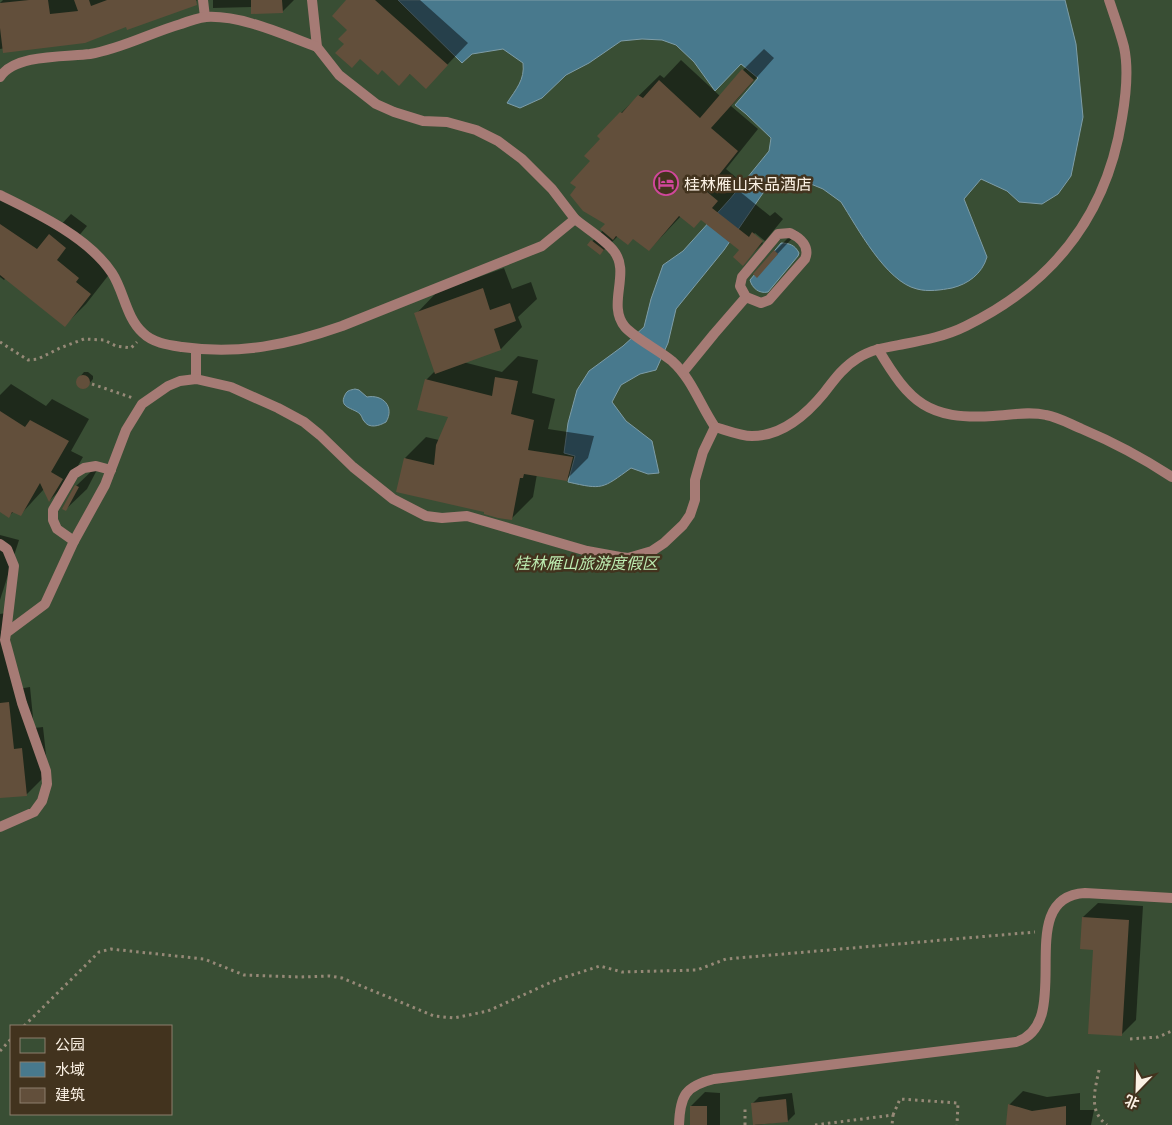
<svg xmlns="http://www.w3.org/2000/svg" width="1172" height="1125" viewBox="0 0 1172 1125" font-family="Georgia,'Noto Sans SC',serif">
<rect width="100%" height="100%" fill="#42331e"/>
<path fill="#394e34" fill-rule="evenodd" d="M0,0h1172v1125h-1172zM11,1026h160v88h-160z"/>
<g fill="#48798d" stroke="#7e9da7">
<path d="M398,0h667l11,44 7,73 -12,59 -13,18 -16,10 -23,-2 -12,-11 -26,-12 -17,20 23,58c-5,17 -19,27 -35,31 -11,2 -24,4 -35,1 -31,-7 -60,-62 -76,-87l-18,-13 -17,-7 -21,-2 -13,5 -9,8 -39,57 -48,59 -8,34 -12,27 -16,4 -19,11 -9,17 14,19 26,20 7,32 -11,1 -17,-6c-29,21 -28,22 -63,14l7,-26 -11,-3 4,-30 9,-33 12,-19 34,-25 21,-19 7,-28 12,-34 20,-14 47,-52 39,-48 2,-13 -25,-24 -11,-9 23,-27 -17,-14 -26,27 -21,-29 -18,-17 -14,-5 -20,-1 -21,2 -32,22 -23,12 -24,23 -22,10 -13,-5c9,-14 18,-23 16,-40l-20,-14 -31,5 -10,9z"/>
<path d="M781,243c8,0 14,2 18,10l-1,3 -30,36c-9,2 -16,-4 -18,-12z"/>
<path d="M355,389l4,1 8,7c16,-3 28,10 19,25 -7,4 -17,7 -22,-1 -3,-4 -1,-3 -4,-7 -6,-6 -22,-6 -15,-19 2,-5 6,-5 10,-6z"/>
</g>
<g fill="#0007">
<polygon points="3,0 197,0 192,5 127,26 0,49 0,3"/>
<polygon points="213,0 294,0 282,12 252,7 213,8"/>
<polygon points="348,0 420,0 468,43 426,87 411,73 399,85 382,69 346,43 348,30"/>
<polygon points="764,49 774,58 731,106 758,129 726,169 738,179 733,186 770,216 775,212 783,219 765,241 755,233 754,234 763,243 742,264 740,250 701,219 681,216 649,250 634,237 618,236 600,254 589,245 603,230 607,224 592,160 602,139 621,113 660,75 664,78 681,60 720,96 743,70"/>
<polygon points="5,192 58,228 71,214 87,226 77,238 111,272 86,304 65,325 6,278 4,280 0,277 0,196"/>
<polygon points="796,230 798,232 757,276 775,251"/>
<polygon points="504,268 512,289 531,282 537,299 518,317 522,327 501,349 463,362 502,372 518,356 538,360 532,393 555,399 548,429 594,436 588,458 567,479 537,474 533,497 512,518 486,511 405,458 426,437 439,440 450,416 426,380 436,370 416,314 437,292"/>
<polygon points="84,372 88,372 93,376 93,379 87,386 81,387 77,383 78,379"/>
<polygon points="11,384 46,406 52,399 89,419 71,451 83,457 70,480 50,500 44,489 21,514 14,511 9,516 0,511 0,395"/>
<polygon points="98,465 99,466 87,489 65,510 76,486"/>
<polygon points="0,535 19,540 0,600"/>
<polygon points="6,613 18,689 30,687 34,728 43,727 48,773 27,794 0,797 0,614"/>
<polygon points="1098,903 1143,906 1136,1020 1121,1035 1083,917"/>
<polygon points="1023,1091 1047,1097 1080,1093 1080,1110 1094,1110 1091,1125 1008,1125 1009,1105"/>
<polygon points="705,1092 720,1093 720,1125 691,1125 691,1106"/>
<polygon points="792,1093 795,1114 788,1121 755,1125 752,1104 759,1097"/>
</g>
<g fill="#624f3b">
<polygon points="29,0 48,0 50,14 78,11 74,0 89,0 91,6 107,0 196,0 197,5 127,30 126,27 85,43 3,53 0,28 0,3"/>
<polygon points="251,0 282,0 283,13 251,14"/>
<polygon points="346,0 375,0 448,65 426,89 410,74 399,86 382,70 378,75 360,59 352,68 335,53 344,44 338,39 347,30 332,16"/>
<polygon points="742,69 754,80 711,128 738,151 706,191 718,201 712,208 749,237 752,232 763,241 743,266 733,257 739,250 701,220 694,228 679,216 649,251 633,239 628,245 616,236 613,240 600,229 605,224 583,211 570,195 576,187 570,183 590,161 584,156 600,139 597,136 620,112 622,113 638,95 643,98 659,80 700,118"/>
<polygon points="0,224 37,249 49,234 66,248 57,260 79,278 76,282 91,294 65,327 0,275"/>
<polygon points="591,240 604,250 600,255 587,245"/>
<polygon points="774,250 778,254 757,278 753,274"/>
<polygon points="483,288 490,310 510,303 516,321 494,329 501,350 435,374 414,313"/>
<circle cx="83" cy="382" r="7"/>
<polygon points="495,377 518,381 511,414 534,420 528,450 573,457 567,481 524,474 523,478 520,478 512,520 498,518 484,514 484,512 396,492 404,458 434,465 436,445 448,417 417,410 425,379 492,396"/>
<polygon points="0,411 25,427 30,420 69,441 51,472 63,479 49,502 40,483 21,516 12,512 9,518 0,512"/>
<polygon points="75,485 79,487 66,511 62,509"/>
<polygon points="9,702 14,749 22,748 27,796 0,798 0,703"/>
<polygon points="1082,917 1129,920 1122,1036 1088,1034 1093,950 1080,949"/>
<polygon points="786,1099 788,1122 753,1125 751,1103"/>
<polygon points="1008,1104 1032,1111 1066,1106 1066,1125 1006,1125"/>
<rect x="690" y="1106" width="17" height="19"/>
</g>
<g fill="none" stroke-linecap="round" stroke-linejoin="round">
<g stroke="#968977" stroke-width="3" stroke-dasharray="2.5 4" stroke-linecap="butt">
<polyline points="0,342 28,360 38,359 60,348 84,339 104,340 116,346 131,348 137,342"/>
<polyline points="92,384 133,398"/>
<polyline points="24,1026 99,952 111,949 204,959 244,975 300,977 330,976 342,978 434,1016 454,1018 488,1011 556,980 600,966 622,972 697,970 726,959 1035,932"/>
<polyline points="1130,1039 1158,1037 1172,1031"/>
<polyline points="0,1051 11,1039"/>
<path d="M1099,1070c-4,20 -11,41 8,55"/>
<polyline points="893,1115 900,1099 958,1103 957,1125"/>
<polyline points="745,1125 745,1109"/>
<polyline points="815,1125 893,1115 892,1125"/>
</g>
<g stroke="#a67b75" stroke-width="10">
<polyline points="203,0 205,17"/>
<polyline points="312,0 317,47 339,75 376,104 394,112 423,121 447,122 476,130 498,141 522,159 552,189 575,219"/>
<path d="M0,77c15,-23 65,-20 90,-23 31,-5 60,-21 91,-30 8,-3 17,-6 25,-7 36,-2 78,18 111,30"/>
<path d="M0,195c37,18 89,43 112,78 12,18 14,45 31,60 10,10 26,12 39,14 57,8 106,-2 160,-21l200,-80 33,-27c11,9 29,20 38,31 19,22 -7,54 12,77 11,12 34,23 47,34 20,18 28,44 43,66 11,3 25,9 37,9 30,0 54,-21 72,-43 10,-13 19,-26 34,-35 14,-9 30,-11 46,-14 21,-4 42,-8 62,-18 88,-43 141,-111 156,-208 4,-23 7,-48 2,-71 -4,-16 -10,-32 -15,-47"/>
<path d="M878,349c32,54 50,71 115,67 18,-1 36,-5 53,-1 12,2 24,9 36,14 31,13 61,29 90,48"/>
<path d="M683,372l31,-38 32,-37 15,6 8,-3 36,-41c5,-12 -4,-21 -15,-26l-12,1 -36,43 -2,9 6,11"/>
<polyline points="196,379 196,349"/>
<polyline points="74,541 57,529 53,520 53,510 74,474 84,468 96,466 111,470"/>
<polyline points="0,544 7,549 14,566 6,633"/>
<polyline points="0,827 34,812 42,801 47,784 46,771 22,703 5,640 6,633 45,604 74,541 105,485 126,430 142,404 168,386 180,381 196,379 231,387 278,408 304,422 320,435 353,467 393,499 426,516 442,518 467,516 587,551 620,557 628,558 652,551 664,543 683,525 690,515 695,500 695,480 703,452 715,427"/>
<path d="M679,1125c1,-29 6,-39 35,-46l302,-37c62,-19 -6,-145 69,-149l87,5"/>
</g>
</g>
<defs>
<symbol id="hotel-ring" viewBox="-11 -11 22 22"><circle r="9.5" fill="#42331e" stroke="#d1479c" stroke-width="1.5"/><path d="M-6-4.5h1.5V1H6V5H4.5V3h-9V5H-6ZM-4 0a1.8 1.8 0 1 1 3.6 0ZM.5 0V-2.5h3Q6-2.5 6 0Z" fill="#d1479c"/></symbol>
</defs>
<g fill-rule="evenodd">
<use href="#hotel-ring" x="652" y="169" width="28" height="28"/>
</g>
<g text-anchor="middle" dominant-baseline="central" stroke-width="5" stroke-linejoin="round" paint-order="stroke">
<g font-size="16" fill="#fbf1e4" stroke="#42331e" text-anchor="start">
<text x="684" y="183">桂林雁山宋品酒店</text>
</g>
<g font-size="16" font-style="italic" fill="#bdecb1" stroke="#42331e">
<text x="586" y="562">桂林雁山旅游度假区</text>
</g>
</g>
<rect x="10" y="1025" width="162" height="90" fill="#42331e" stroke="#8c7f6d"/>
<rect x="20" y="1038" width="25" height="15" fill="#394e34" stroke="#8c7f6d"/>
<text x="55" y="1050" font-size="15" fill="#fbf1e4">公园</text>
<rect x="20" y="1062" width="25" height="15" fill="#48798d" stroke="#8c7f6d"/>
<text x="55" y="1075" font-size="15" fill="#fbf1e4">水域</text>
<rect x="20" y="1088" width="25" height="15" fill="#624f3b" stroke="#8c7f6d"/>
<text x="55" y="1100" font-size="15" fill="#fbf1e4">建筑</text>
<g transform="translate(1137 1090) rotate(203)" stroke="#42331e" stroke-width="4" paint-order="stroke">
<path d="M0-4L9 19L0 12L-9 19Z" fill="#fbf1e4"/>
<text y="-8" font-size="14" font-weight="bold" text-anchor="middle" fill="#fbf1e4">北</text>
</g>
</svg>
